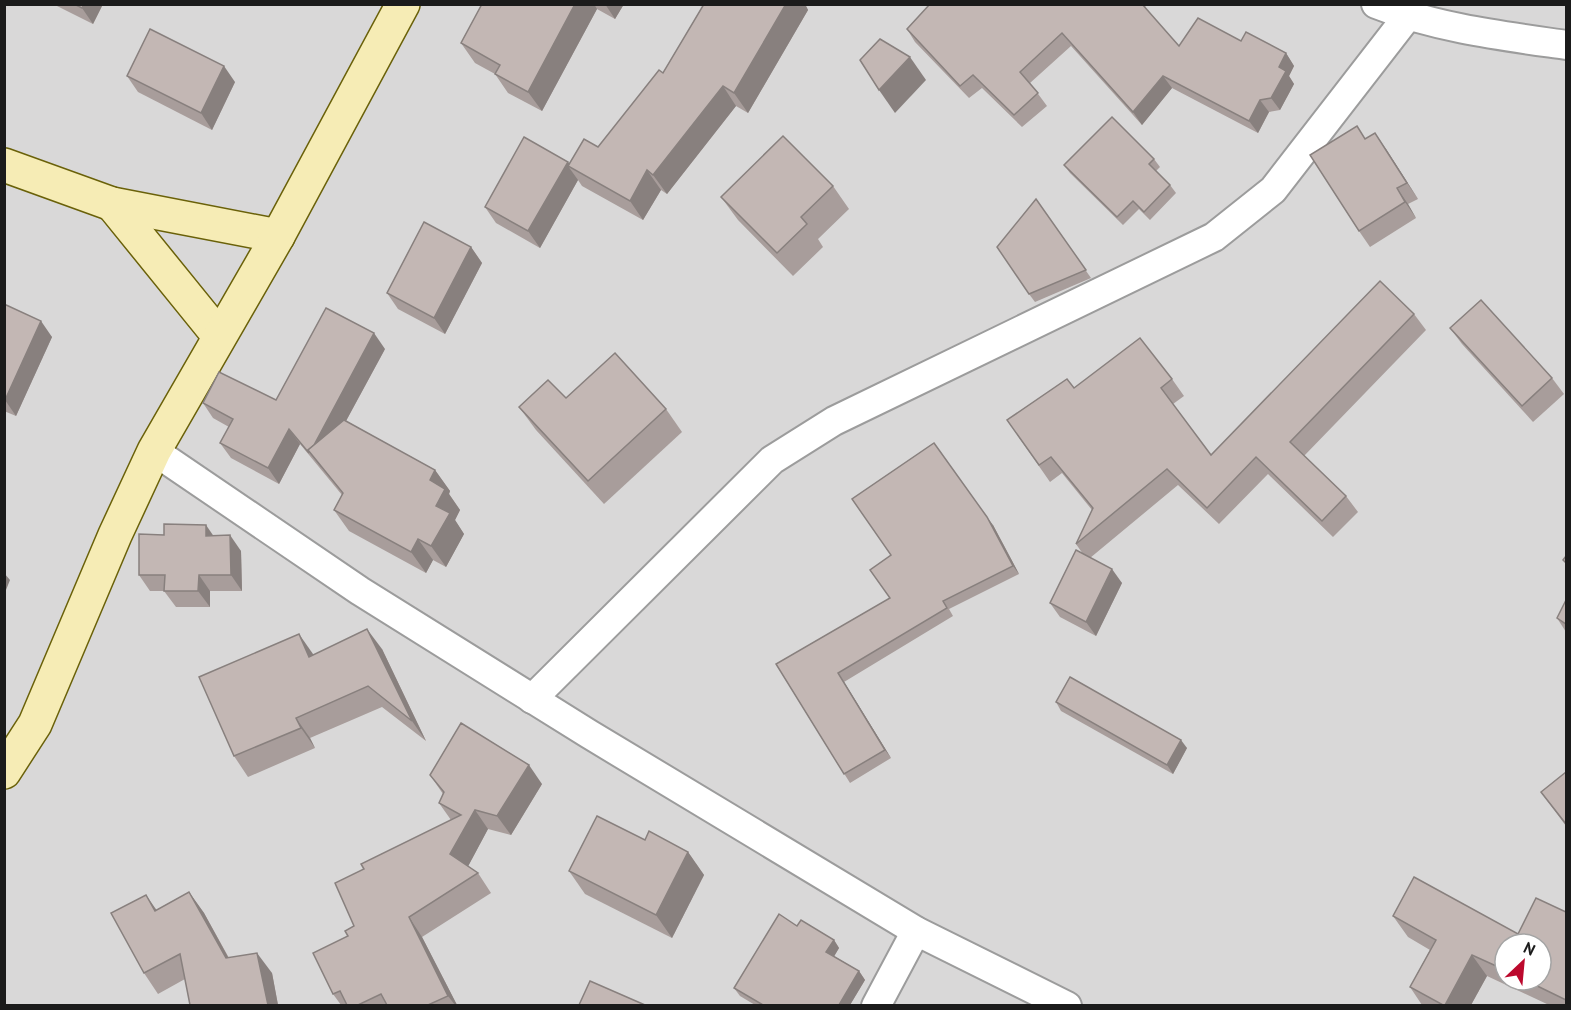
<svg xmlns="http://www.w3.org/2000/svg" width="1571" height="1010" viewBox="0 0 1571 1010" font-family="'PT Sans',sans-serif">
<rect width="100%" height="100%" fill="#ece6e0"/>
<path fill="#d9d8d8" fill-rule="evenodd" d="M5,5h1561v1000l-1561,1zM1505,944h36v36h-36z"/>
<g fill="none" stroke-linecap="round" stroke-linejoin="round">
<defs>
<g id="street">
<path d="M1376,4c60,24 127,32 190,41"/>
<polyline points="154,451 360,591 589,734 916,931 1067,1006"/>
<polyline points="532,699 772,460 834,421 1214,237 1273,190 1407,17"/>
<polyline points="876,1006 916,931"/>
</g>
<g id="secondary">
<polyline points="4,165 112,204 278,236"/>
<polyline points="112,204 219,336"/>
<polyline points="4,772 35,724 115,535 154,451 278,236 403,4"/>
</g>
</defs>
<use href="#street" stroke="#9c9c9c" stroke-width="32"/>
<use href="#secondary" stroke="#6a6109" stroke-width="36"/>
<use href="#street" stroke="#fff" stroke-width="28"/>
<use href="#secondary" stroke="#f6ecb5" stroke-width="33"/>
</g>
<g fill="#a89d9b" fill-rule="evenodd">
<polygon points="53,4 103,4 93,24"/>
<polygon points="482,4 624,4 615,19 597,9 542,111 508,93 495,74 475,63 461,43"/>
<polygon points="704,4 805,4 808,10 748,113 736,106 667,194 661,190 643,220 582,186 578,180 540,248 496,223 485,207 568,162 569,164 598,147 663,73"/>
<polygon points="930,4 1148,4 1144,8 1179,46 1241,41 1286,53 1294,66 1289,76 1294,84 1280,110 1269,112 1258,133 1172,88 1142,125 1071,46 1030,83 1047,106 1022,127 982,88 969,98 915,42 907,29"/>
<polygon points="127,76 235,82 212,130 138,92"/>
<polygon points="1366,138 1386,149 1418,199 1408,204 1416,218 1370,247 1359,231"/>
<polygon points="1154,159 1160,167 1156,171 1170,185 1176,193 1150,220 1139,209 1123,225 1070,173 1064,165"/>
<polygon points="833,186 849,209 818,239 823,247 793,276 738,220 721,197"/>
<polygon points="1036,199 1091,278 1035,302 1029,294"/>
<polygon points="471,247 482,263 445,334 398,309 387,293"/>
<polygon points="4,304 52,337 16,416 4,411"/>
<polygon points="1414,314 1426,330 1304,456 1346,496 1358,512 1333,537 1268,474 1219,524 1178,485 1090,558 1122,583 1096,636 1060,617 1050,603 1083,554 1076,544 1092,510 1062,473 1050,482 1007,420 1074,388 1172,379 1184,396 1173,404 1211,455"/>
<polygon points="1450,328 1552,378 1564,394 1533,422 1462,344"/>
<polygon points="385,349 346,421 435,470 450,491 449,494 460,510 455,520 464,534 446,567 433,560 426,573 349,531 334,510 342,495 300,444 279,484 231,458 220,443 229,427 213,418 203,403 276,400"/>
<polygon points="566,398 666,409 682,432 604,504 536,430 519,407"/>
<polygon points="993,525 1019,574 949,609 953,616 844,682 891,758 850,783 776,664 890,598"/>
<polygon points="213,535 241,551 242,591 210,591 210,607 176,607 164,591 150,591 139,575"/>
<polygon points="1566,600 1566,632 1557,618"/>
<polygon points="382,649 426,741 382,707 310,738 315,748 248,777 234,756 313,655"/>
<polygon points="1056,702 1187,748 1173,774 1061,711"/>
<polygon points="1566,772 1566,826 1541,792"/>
<polygon points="430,775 542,784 511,835 488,829 468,866 478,873 491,893 422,937 457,1005 341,1005 333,994 348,936 354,926 451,820 439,803 443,794"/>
<polygon points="645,840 688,852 704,875 672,938 585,894 569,871"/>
<polygon points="189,892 204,913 229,958 272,973 278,1005 190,1005 185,979 158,994 144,973 156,910"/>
<path d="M1566,912v93h-17l-62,-29 -16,29h-49l-12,-18 20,-37 -22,-13 -15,-21 125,18zM1505,944l36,36h-36z"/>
<polygon points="797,926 834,940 839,948 834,956 859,971 865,980 850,1005 755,1005 740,996 734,988"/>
</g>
<g fill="#88807e">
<polygon points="84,4 103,4 93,24 82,8"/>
<polygon points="575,4 594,4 597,9 542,111 528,92"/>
<polygon points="605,4 624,4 615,19"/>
<polygon points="786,4 805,4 808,10 748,113 734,93"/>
<polygon points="1286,53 1294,66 1289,76 1294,84 1280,110 1271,98 1279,67"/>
<polygon points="910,57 926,80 895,113 879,90"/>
<polygon points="224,66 235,82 212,130 201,113"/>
<polygon points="1163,76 1172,88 1142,125 1133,112"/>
<polygon points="723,86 736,106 667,194 653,175"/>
<polygon points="1260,100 1269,112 1258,133 1249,121"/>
<polygon points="1375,133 1386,149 1418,199 1407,183"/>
<polygon points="568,162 572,168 568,166 578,180 540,248 528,231"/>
<polygon points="647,170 661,190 643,220 630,201"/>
<polygon points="1397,188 1408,204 1416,218 1405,202"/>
<polygon points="471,247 482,263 445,334 434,318"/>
<polygon points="41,321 52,337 16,416 5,400"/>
<polygon points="374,333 385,349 321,467 310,453"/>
<polygon points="289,429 300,444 279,484 268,468"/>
<polygon points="435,470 450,491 449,494 460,510 455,520 464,534 446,567 431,546 436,506 430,480"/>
<polygon points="987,517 993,525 1019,574 1013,566"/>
<polygon points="206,525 217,541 206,536"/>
<polygon points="230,535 241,551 242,591 231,575"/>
<polygon points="418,539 433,560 426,573 411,552"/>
<polygon points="1112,569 1122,583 1096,636 1086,622"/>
<polygon points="4,573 10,580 4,595"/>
<polygon points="199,575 210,591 210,607 198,591"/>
<polygon points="367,629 382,649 426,741 412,721"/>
<polygon points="299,634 313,654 323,678 309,657"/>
<polygon points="838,673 844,682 891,758 885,750"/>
<polygon points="296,718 310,738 315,748 301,728"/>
<polygon points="1181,740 1187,748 1173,774 1167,765"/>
<polygon points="529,765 542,784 511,835 497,816"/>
<polygon points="475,810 488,829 464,874 450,854"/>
<polygon points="688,852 704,875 672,938 656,915"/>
<polygon points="189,892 204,913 240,979 226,958"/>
<polygon points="146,895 160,915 155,911"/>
<polygon points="409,917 422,937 457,1005 455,1005 448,996"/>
<polygon points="834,940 839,948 832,960 826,952"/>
<polygon points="257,953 272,973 278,1005 268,1005"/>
<polygon points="1472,955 1487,976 1471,1005 1445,1005"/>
<polygon points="859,971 865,980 850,1005 839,1005"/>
</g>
<g fill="#c3b7b4" stroke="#88807e" stroke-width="1.5">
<polygon points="74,4 84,4 82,8"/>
<polygon points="482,4 575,4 528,92 495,74 500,65 461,43"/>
<polygon points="704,4 786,4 734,93 723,86 653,175 647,170 630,201 568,166 584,139 598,147 659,70 663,73"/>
<polygon points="930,4 1142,4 1179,46 1198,18 1241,41 1246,32 1286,53 1279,67 1286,71 1271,98 1260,100 1249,121 1163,76 1133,112 1062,33 1020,72 1038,93 1014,115 973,75 960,86 907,29"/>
<polygon points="150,29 224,66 201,113 127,76"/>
<polygon points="880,39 910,57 879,90 860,60"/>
<polygon points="1112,117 1154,159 1149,164 1170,185 1144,212 1133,201 1117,217 1064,165"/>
<polygon points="1357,126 1365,139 1375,133 1407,183 1397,188 1405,202 1359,231 1310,155"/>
<polygon points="783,136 833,186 801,217 807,224 777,253 721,197"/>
<polygon points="524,137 568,162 528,231 485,207"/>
<polygon points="1036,199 1086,270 1029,294 997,247"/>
<polygon points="424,222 471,247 434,318 387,293"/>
<polygon points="1380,281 1414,314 1290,442 1346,496 1322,521 1256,457 1207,508 1167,469 1076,544 1093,508 1051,457 1039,465 1007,420 1067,379 1074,388 1140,338 1172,379 1161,388 1211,455"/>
<polygon points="1481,300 1552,378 1522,406 1450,328"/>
<polygon points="4,304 41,321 5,400 4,400"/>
<polygon points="326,308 374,333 314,445 308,450 309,453 289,429 268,468 220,443 233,419 203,403 219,372 276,400"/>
<polygon points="615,353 666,409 588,481 519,407 548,380 566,398"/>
<polygon points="344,420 435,470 430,480 445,489 436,506 450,513 431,546 418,539 411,552 334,510 343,493 308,450"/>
<polygon points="934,443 987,517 1013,566 943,601 947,608 838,673 885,750 844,774 776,664 890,598 870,570 891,555 852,499"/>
<polygon points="164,524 206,525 206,536 230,535 231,575 199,575 198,591 164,591 165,575 139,575 139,534 164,535"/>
<polygon points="1076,550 1112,569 1086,622 1050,603"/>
<polygon points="1566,556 1566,563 1563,560"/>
<polygon points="1566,600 1566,624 1557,618"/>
<polygon points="367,629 412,721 368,686 296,718 301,728 234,756 199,677 299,634 309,657"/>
<polygon points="1070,677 1181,740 1167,765 1056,702"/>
<polygon points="461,723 529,765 497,816 475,810 450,854 478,873 409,917 448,996 428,1005 387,1005 381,994 358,1005 347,1005 340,991 333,994 313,953 348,936 345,931 354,926 335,883 364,869 361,864 461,815 439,803 444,792 430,775"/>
<polygon points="1566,772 1566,824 1541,792"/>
<polygon points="597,816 645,840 649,831 688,852 656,915 569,871"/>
<polygon points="1414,877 1518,934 1536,898 1566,912 1566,1000 1525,980 1541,980 1541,944 1505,944 1505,970 1472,955 1445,1005 1443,1005 1410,987 1436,940 1393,916"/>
<polygon points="189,892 226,958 257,953 268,1005 190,1005 180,954 144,973 111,913 146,895 155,911"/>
<polygon points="779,914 797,926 801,920 834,940 826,952 859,971 839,1005 763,1005 734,988"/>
<polygon points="590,981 645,1005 579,1005"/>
</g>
<rect width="1571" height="1010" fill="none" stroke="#1b1b1b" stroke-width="12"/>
<g transform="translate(1523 962) rotate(26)"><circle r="28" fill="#ffffff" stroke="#a4a4a4" stroke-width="1.5"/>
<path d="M0-4.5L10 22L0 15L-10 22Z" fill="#bc092d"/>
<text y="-9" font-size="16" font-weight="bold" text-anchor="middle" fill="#1b1b1b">N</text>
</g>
</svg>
